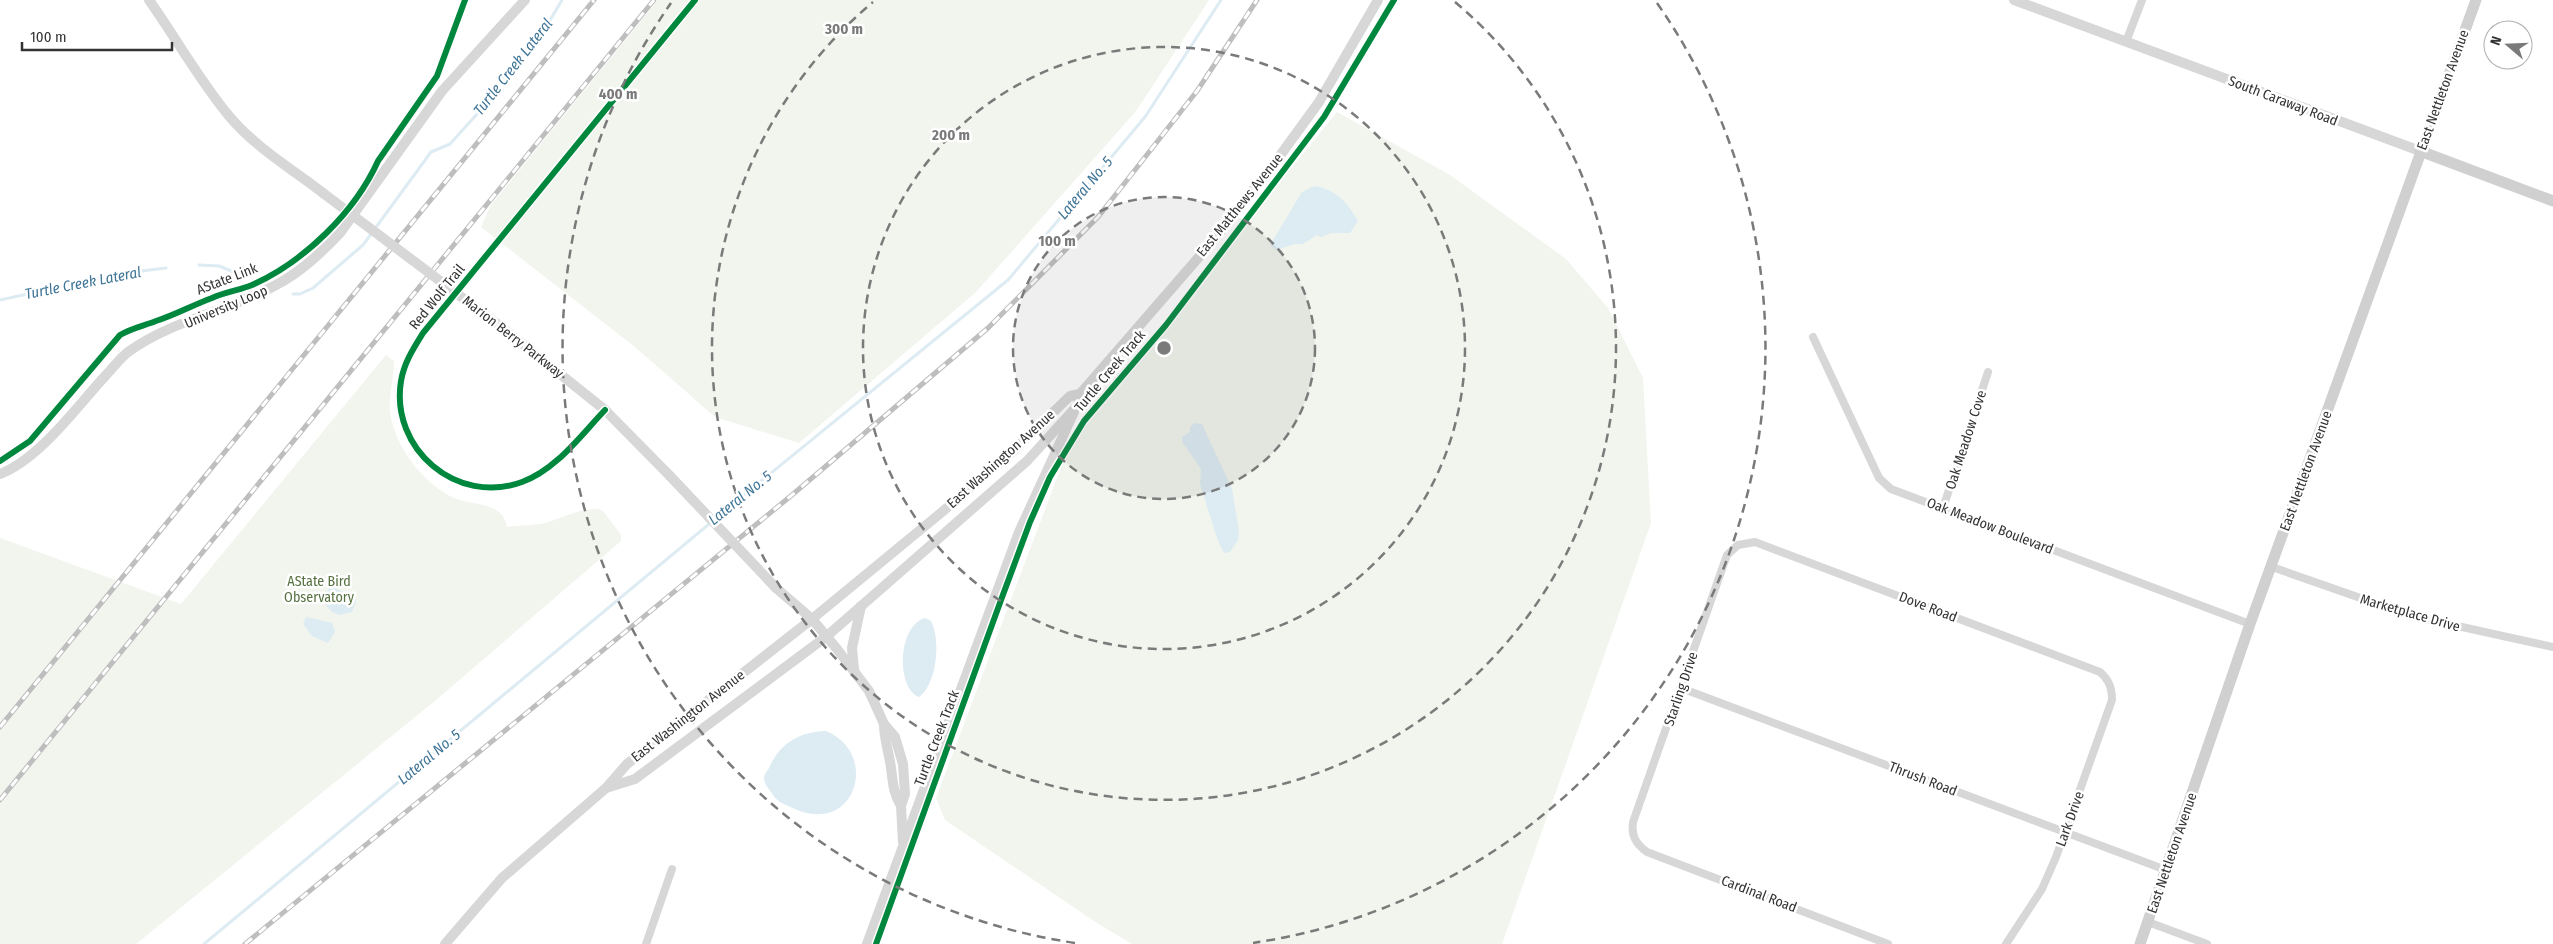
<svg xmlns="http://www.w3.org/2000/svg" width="2553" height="944" viewBox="0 0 2553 944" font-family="'Fira Sans Condensed',sans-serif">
<rect width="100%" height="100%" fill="#fff"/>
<g fill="#f1f5ed">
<polygon points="658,0 1209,0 1136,111 976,292 799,443 715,417 635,347 481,227 491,205"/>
<polygon points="1337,112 1450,175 1566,259 1608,308 1643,378 1651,523 1502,944 1132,944 1097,923 945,820 936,798 1066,454 1093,408 1139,355"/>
<path d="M386,355l8,6c0,22 -8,40 -2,61 8,31 33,62 62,76 18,8 49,3 53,29 13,-2 25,-1 38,-4 18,-5 34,-15 53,-14l5,2 18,24v6l-185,159 -300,244h-136v-406l181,66z"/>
</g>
<g fill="#ddebf3">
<path d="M1314,186c23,4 33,16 44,35l-8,12h-19l-10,4 -4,-2 -14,9h-8l-19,6 -6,-5 32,-53z"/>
<polygon points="1195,423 1202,424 1232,489 1239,531 1238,540 1230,552 1224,553 1218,541 1200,484 1201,469 1183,443 1182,437 1190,432 1190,427"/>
<polygon points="332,587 355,597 356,602 352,612 340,615 332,612 323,602 328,589"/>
<polygon points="306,617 332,623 335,632 328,643 312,636 303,624"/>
<path d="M925,618l6,3c10,19 6,63 -12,76 -22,-7 -23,-70 6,-79z"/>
<path d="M826,731c54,22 30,105 -31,78 -7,-3 -18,-7 -22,-14 -3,-5 -9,-11 -9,-17 0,-3 3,-7 5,-10 11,-25 30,-36 57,-37z"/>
</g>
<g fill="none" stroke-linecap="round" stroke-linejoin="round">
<g stroke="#ddebf3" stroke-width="3">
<polyline points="199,265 219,266 241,275"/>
<polyline points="293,294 300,294 313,288 363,245 431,152 450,144 478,113 513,62 540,37 562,0"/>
<polyline points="0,300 118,274 166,268"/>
<polyline points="204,944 744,495 1008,280 1145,117 1221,0"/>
</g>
<g stroke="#d7d7d7" stroke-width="8">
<polyline points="2126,42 2142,0"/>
<polyline points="1813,337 1879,478 1891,489 2250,624"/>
<path d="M605,410c-24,25 -49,60 -83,72 -65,24 -132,-33 -121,-101 3,-18 12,-32 22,-48l272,-333"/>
<polyline points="1943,508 1988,372"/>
<polyline points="2272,567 2412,616 2553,647"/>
<polyline points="1681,688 2166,870"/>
<polyline points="2148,922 2207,944"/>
<polyline points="646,944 672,869"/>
<path d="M1888,944l-241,-92c-11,-8 -16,-16 -14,-30l94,-267 11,-10 17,-3 345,130c9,8 12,16 12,28l-56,157 -14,32 -36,55"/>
</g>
<g stroke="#d7d7d7" stroke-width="10">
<path d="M149,0c27,38 50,80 80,116 26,31 63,53 94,77"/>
<polyline points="2014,0 2420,151"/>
<polyline points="500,326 605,410 670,476"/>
<path d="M0,474c40,-15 78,-69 107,-100 7,-7 13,-16 21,-22 44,-32 101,-41 148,-67 25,-13 45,-32 64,-52l102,-142 83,-91"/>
<polyline points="776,588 812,619 837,649 869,691 884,724 895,737 903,764 905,794 901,806 903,842"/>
<polyline points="854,669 852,648 861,606"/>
<path d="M884,724c0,16 5,28 7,44 2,14 2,25 10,38"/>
<polyline points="606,788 635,779 827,636 1027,461 1078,405 1080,394 1212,242 1279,157 1319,102 1378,0"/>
<polyline points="445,944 502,878 606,788 627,764 812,619 942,512 1011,453 1070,396 1080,394"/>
<polyline points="867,944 1019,532 1074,412"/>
</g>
<g stroke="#d0d0d0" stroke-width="11">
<polyline points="2420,151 2553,201"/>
<polyline points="2140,944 2250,624 2476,0"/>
</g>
<defs>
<g id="rail">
<polyline points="0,727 594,0"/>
<polyline points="0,800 654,0"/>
<polyline points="245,944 792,495 988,328 1098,217 1197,91 1257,0"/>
</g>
</defs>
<use href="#rail" stroke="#bebebe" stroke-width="5"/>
<use href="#rail" stroke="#fff" stroke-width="3" stroke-dasharray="9" stroke-linecap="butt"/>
<g stroke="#d7d7d7" stroke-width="10">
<polyline points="323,193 500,326"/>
<polyline points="670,476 776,588"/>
</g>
<defs>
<g id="cycleway">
<path d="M605,410c-24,25 -49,60 -83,72 -65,24 -132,-33 -121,-101 3,-18 12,-32 22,-48l272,-333"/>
<path d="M0,461l30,-20 90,-106c12,-7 23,-9 36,-14 19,-6 37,-16 56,-23 13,-6 28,-8 40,-13 52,-23 103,-73 126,-124l59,-85 28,-76"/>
<polyline points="876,944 1001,600 1030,522 1050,477 1084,421 1166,325 1324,117 1394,0"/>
</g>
</defs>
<use href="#cycleway" stroke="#fff" stroke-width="9"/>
<use href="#cycleway" stroke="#00873e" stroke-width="6"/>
</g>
<circle cx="1164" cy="348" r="151" fill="#7a7a7a" fill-opacity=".12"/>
<g fill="none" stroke="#7a7a7a" stroke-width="2.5" stroke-dasharray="9 6">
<circle cx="1164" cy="348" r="151"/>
<circle cx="1164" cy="348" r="301"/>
<path d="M1455 2A452 452 0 1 1 873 2"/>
<path d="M1075 943A602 602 0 0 1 671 3M1657 3A602 602 0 0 1 1253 943"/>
</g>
<g text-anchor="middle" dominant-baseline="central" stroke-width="5" stroke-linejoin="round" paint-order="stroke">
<g font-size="14" fill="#333" stroke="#fff">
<text transform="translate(2443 90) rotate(-70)">East Nettleton Avenue</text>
<text transform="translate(2283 101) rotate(21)">South Caraway Road</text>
<text transform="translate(1240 205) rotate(-51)">East Matthews Avenue</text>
<text transform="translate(227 279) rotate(-21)">AState Link</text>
<text transform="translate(437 297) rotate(-51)">Red Wolf Trail</text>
<text transform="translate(226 307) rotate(-23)">University Loop</text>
<text transform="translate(513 337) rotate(38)">Marion Berry Parkway</text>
<text transform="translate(1110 371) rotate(-50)">Turtle Creek Track</text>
<text transform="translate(1966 440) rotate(-72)">Oak Meadow Cove</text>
<text transform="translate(1001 459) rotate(-42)">East Washington Avenue</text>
<text transform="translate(2306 471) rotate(-70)">East Nettleton Avenue</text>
<text transform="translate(1990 526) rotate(21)">Oak Meadow Boulevard</text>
<text transform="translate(1928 607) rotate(21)">Dove Road</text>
<text transform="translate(2410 613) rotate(16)">Marketplace Drive</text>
<text transform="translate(1681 689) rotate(-71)">Starling Drive</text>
<text transform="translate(688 716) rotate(-38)">East Washington Avenue</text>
<text transform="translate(937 738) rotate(-69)">Turtle Creek Track</text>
<text transform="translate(1923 779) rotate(21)">Thrush Road</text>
<text transform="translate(2070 819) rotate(-70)">Lark Drive</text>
<text transform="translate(2172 853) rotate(-71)">East Nettleton Avenue</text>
<text transform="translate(1759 894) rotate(21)">Cardinal Road</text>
</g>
<g font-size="14" fill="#56703f" stroke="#fff">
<text x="319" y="581">AState Bird<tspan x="319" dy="16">Observatory</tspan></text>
</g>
<g font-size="15" font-style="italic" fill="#3f7597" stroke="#fff">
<text transform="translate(513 67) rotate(-52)">Turtle Creek Lateral</text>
<text transform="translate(1085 188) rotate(-50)">Lateral No. 5</text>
<text transform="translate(83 283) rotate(-11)">Turtle Creek Lateral</text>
<text transform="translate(740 498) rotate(-39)">Lateral No. 5</text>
<text transform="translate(429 757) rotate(-40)">Lateral No. 5</text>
</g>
</g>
<circle cx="1164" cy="348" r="8" fill="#7a7a7a" stroke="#fff" stroke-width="2.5"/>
<g font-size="15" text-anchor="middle" font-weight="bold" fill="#7a7a7a" stroke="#fff" stroke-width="5" stroke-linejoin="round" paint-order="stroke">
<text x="844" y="34">300 m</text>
<text x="618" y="99">400 m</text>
<text x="951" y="140">200 m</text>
<text x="1057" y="246">100 m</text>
</g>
<g transform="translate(2508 45) rotate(289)"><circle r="24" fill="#ffffff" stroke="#adadad"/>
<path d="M0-4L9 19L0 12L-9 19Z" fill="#7a7a7a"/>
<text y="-8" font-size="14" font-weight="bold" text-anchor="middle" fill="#333333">N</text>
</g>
<path d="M22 42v8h150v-8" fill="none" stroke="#333333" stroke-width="2.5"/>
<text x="30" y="42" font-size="15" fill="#333333" stroke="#ffffff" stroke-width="4" paint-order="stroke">100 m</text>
</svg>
